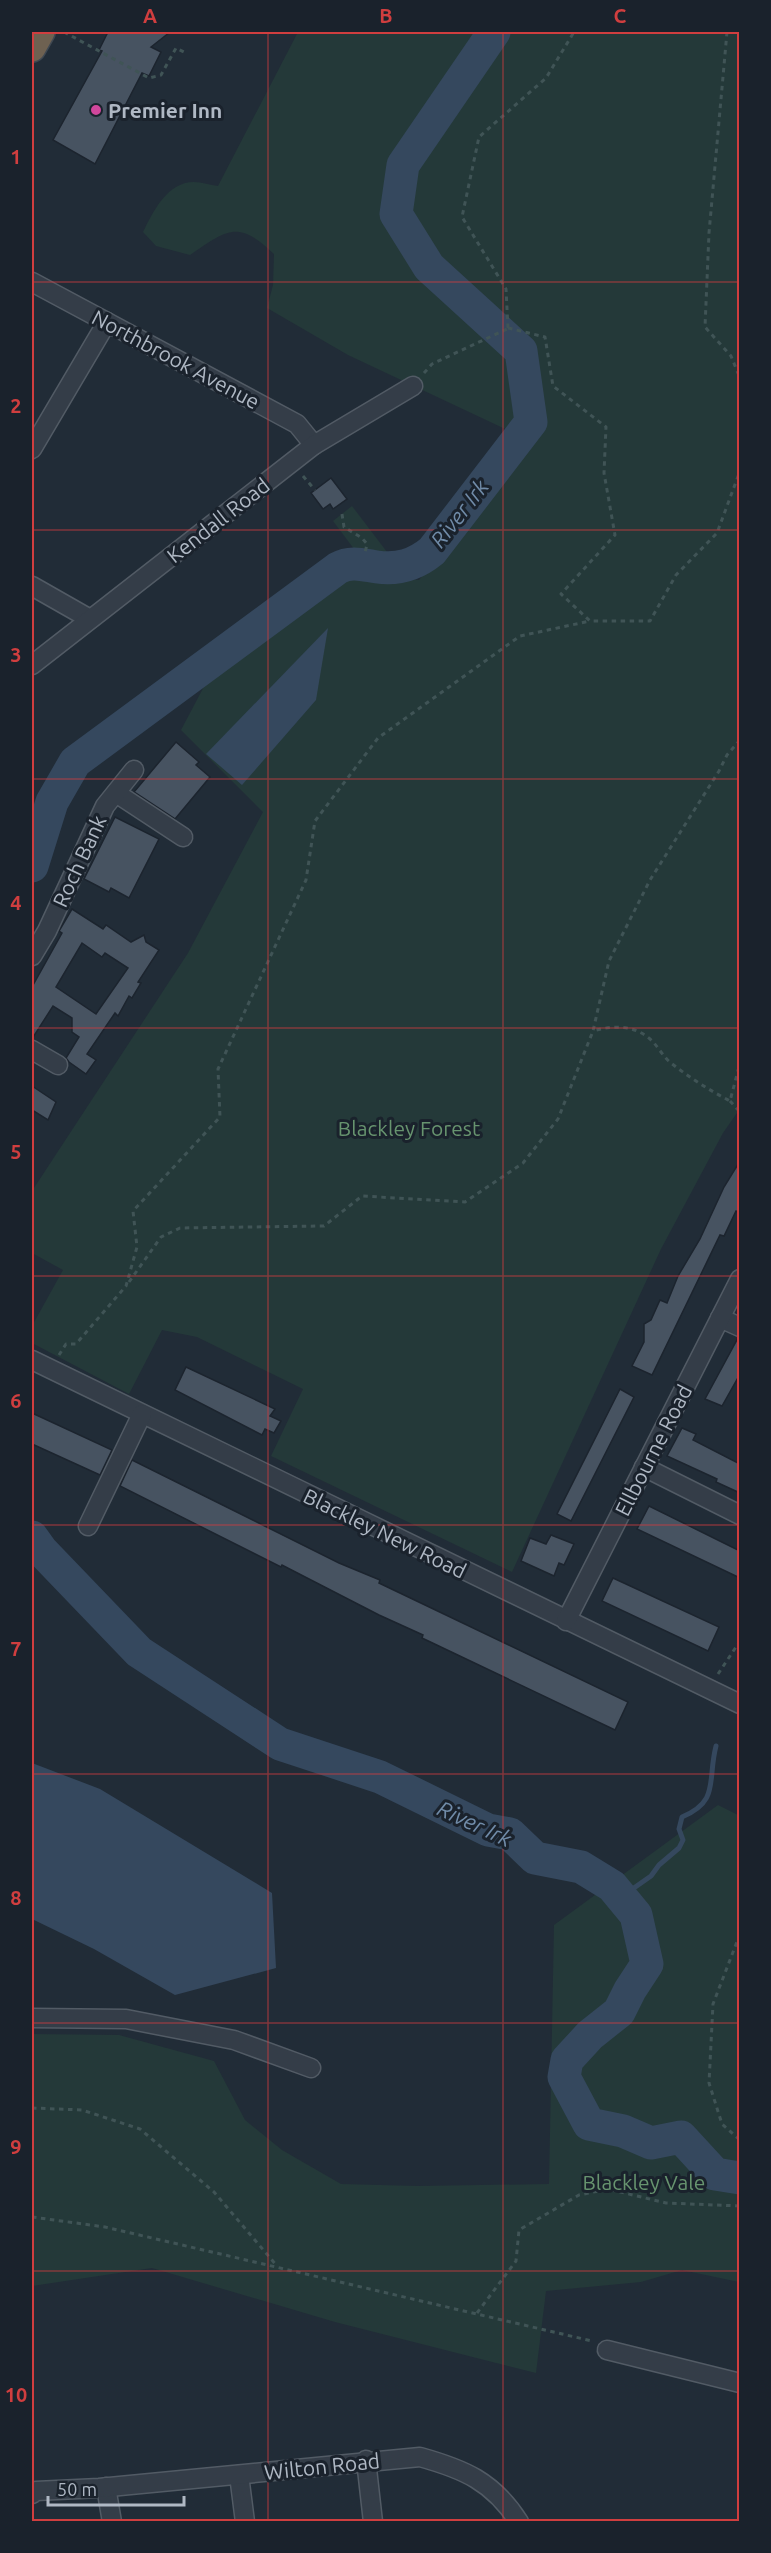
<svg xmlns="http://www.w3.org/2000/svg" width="771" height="2553" viewBox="0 0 771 2553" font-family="Ubuntu,sans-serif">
<rect width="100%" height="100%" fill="#212c37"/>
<g fill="#243939">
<path d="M298,32h441v1078l-16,23 -62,116 -149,323 -241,-116 32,-67 -106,-52 -35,-7 -33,64 -97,-51v-17l31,-56 -31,-17v-62l156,-238 75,-141 -82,-82 28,-53 71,-55 71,-49 68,7 112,-139 -183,-86 -81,-47 6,-23 1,-31c-36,-35 -47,-24 -84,1l-34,-9 -13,-14c10,-20 24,-50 51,-50 8,0 16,3 24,4z"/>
<polygon points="352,506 387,552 357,553 333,521"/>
<polygon points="718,1805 740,1816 739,2282 682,2270 641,2282 546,2291 536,2373 335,2322 152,2268 32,2286 32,2034 119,2035 214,2061 245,2120 282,2150 341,2184 418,2186 549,2184 554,1925"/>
</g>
<g fill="#35485e">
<polygon points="328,628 316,700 242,785 206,754"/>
<polygon points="32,1763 100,1789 272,1893 276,1968 175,1995 94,1949 32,1919"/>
</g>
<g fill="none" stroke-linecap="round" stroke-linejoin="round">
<path stroke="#35485e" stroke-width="5" d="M621,1897l30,-21 8,-11 20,-17 4,-8 -4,-11 3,-12c38,-16 25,-36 34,-71"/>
<g stroke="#35485e" stroke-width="33">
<path d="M32,866l20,-64 23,-40 263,-194c13,-7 25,-3 39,-1 21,3 38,-2 55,-16l99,-129 -10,-71 -92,-84 -33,-53 7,-49 91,-133"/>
<polyline points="32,1537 42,1551 139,1652 280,1744 380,1777 488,1830 510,1834 535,1858 581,1867 612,1886 636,1915 647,1964 630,1990 619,2012 590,2035 567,2060 564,2077 589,2124 623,2131 651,2143 681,2137 715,2174 740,2178"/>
</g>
</g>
<g fill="#475361" stroke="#1c242e" stroke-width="1.5" fill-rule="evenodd">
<polygon points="108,32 170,32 151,47 161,52 149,76 142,73 95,164 53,140 102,51 99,50"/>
<polygon points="331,478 347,499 333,509 330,504 323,509 311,493"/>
<polygon points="176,742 199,762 196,765 210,777 175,819 134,792"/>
<polygon points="115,817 159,839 129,898 111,888 109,892 84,879"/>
<path d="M72,909l31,20 3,-4 25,17 13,-7 2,7 13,8 -21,32 3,1 -9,15 -3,-2 -11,20 -3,-3 -28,41 9,6 -10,14 -17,-12 -3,-4 13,-21 -7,-5v-14l-19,-12 -21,33v-52l30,-54 -3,-2zM82,943l20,14 3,-4 23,15 -32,46 -40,-27z"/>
<polygon points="32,1086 56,1102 48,1120 32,1110"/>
<polygon points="740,1161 740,1213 736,1211 724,1236 720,1235 652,1375 632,1366 644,1342 644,1324 651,1320 660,1300 667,1303 678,1276 700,1239 724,1187"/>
<polygon points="738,1338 740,1374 722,1406 705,1399"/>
<polygon points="186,1367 275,1409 270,1416 281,1421 274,1433 265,1429 262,1435 175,1390"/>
<polygon points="620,1389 634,1397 571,1521 557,1514"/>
<polygon points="32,1413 112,1450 100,1475 32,1444"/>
<polygon points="682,1428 696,1434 693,1440 740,1464 740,1493 716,1482 717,1479 667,1456"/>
<polygon points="132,1460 339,1563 380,1580 379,1583 628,1702 615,1730 422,1638 423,1635 379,1615 282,1565 281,1567 120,1486"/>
<polygon points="649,1506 740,1551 740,1578 637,1529"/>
<polygon points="551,1535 574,1544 564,1565 559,1563 554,1576 521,1561 530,1538 546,1544"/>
<polygon points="613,1578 719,1627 708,1651 602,1601"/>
</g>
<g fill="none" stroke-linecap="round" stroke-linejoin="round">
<defs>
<g id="minor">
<polyline points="32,282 297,424 314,445"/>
<polyline points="32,449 107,322"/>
<polyline points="32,586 90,619"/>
<polyline points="32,665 314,445 413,386"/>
<polyline points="116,793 183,837"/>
<polyline points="32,956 47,931 105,806 134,770"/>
<polyline points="32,1050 58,1065"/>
<polyline points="720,1318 740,1327"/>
<polyline points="32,1360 740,1704"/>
<polyline points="644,1467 740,1515"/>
<polyline points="88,1526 142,1414"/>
<polyline points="566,1621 740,1279"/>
<polyline points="32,2018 126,2019 234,2040 311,2068"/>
<polyline points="607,2350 740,2383"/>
<polyline points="366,2460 373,2522"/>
<polyline points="239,2475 245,2522"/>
<polyline points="106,2487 112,2522"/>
<path d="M32,2494l4,-3 63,-3 321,-31c43,12 73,24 99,65"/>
</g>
<polyline id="highway" points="32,48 41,32"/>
</defs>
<use href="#minor" stroke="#525b65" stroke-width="21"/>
<use href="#highway" stroke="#3f4852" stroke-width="30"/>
<g stroke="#405456" stroke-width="3" stroke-dasharray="4.5 4.5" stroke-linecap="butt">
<polyline points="64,32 149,78 161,75 176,48 184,52"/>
<polyline points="727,32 709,233 705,327 731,356 740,378"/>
<polyline points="508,328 545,337 553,386 606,427 604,473 615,535 561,594 590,621 650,621 676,575 717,533 740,471"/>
<polyline points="508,328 506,289 462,217 479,137 546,78 574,32"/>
<polyline points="424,373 432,364 507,329"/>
<polyline points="303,476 315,490"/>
<polyline points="342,514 344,527 362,538 367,544 365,553"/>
<path d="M740,740l-13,15 -8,16 -69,109 -41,81 -16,70c20,-6 41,-6 57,8 8,7 13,18 21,24 19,15 38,27 59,38l10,-38"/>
<polyline points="730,1101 740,1112"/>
<polyline points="129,1282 161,1237 180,1228 324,1226 362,1196 465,1202 523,1163 558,1119 593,1031"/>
<polyline points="59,1355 66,1344 76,1344 126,1286 137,1247 133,1211 220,1117 218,1069 306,880 315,821 378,738 520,636 590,621"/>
<polyline points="718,1674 740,1641"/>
<polyline points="740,1934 713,2004 709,2083 722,2124 740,2140"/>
<polyline points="32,2108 82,2110 140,2129 214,2192 277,2266"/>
<polyline points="32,2217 105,2227 592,2341"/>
<polyline points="477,2313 516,2261 519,2230 579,2195 608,2189 666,2203 740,2206"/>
</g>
<use href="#minor" stroke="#343d48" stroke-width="18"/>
<use href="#highway" stroke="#6e6151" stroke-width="27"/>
</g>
<path fill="none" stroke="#d03e3f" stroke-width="1.5" stroke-opacity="0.55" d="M268,32v2490M503,32v2490M32,282h708M32,530h708M32,779h708M32,1028h708M32,1276h708M32,1525h708M32,1774h708M32,2023h708M32,2271h708"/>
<circle fill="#d1479c" stroke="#1a222c" stroke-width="2" cx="96" cy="110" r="6"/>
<g text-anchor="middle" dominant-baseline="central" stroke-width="6" stroke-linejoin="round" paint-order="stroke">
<g font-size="21" font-weight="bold" fill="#afb8c4" stroke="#1a222c" text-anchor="start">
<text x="108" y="110">Premier Inn</text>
</g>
<g font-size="21" fill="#afb8c4" stroke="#1a222c">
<text transform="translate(176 359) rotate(28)">Northbrook Avenue</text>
<text transform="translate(218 520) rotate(-38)">Kendall Road</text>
<text transform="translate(79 861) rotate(-65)">Roch Bank</text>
<text transform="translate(653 1450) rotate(-63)">Ellbourne Road</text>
<text transform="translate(385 1533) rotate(26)">Blackley New Road</text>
<text transform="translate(322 2466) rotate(-6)">Wilton Road</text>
</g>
<g font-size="21" fill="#67946f" stroke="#1a222c">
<text x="409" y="1128">Blackley Forest</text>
<text x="644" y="2182">Blackley Vale</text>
</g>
<g font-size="22" font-style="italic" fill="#708ba8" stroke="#1a222c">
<text transform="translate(459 513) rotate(-52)">River Irk</text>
<text transform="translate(475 1823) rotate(25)">River Irk</text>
</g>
</g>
<rect width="771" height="2553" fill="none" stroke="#1a222c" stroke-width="66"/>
<path d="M48 2496v9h136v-9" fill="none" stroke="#afb8c4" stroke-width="3"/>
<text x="57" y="2496" font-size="18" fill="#afb8c4" stroke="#1a222c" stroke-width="4.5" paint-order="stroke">50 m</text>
<rect x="33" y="33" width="705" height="2487" fill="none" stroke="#d03e3f" stroke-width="2"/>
<g font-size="20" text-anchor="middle" font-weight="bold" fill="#d03e3f">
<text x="150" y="23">A</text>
<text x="386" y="23">B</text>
<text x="620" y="23">C</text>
<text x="16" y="164">1</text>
<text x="16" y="413">2</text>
<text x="16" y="662">3</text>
<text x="16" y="910">4</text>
<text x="16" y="1159">5</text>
<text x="16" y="1408">6</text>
<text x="16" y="1656">7</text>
<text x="16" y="1905">8</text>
<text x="16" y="2154">9</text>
<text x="16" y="2402">10</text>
</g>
</svg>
